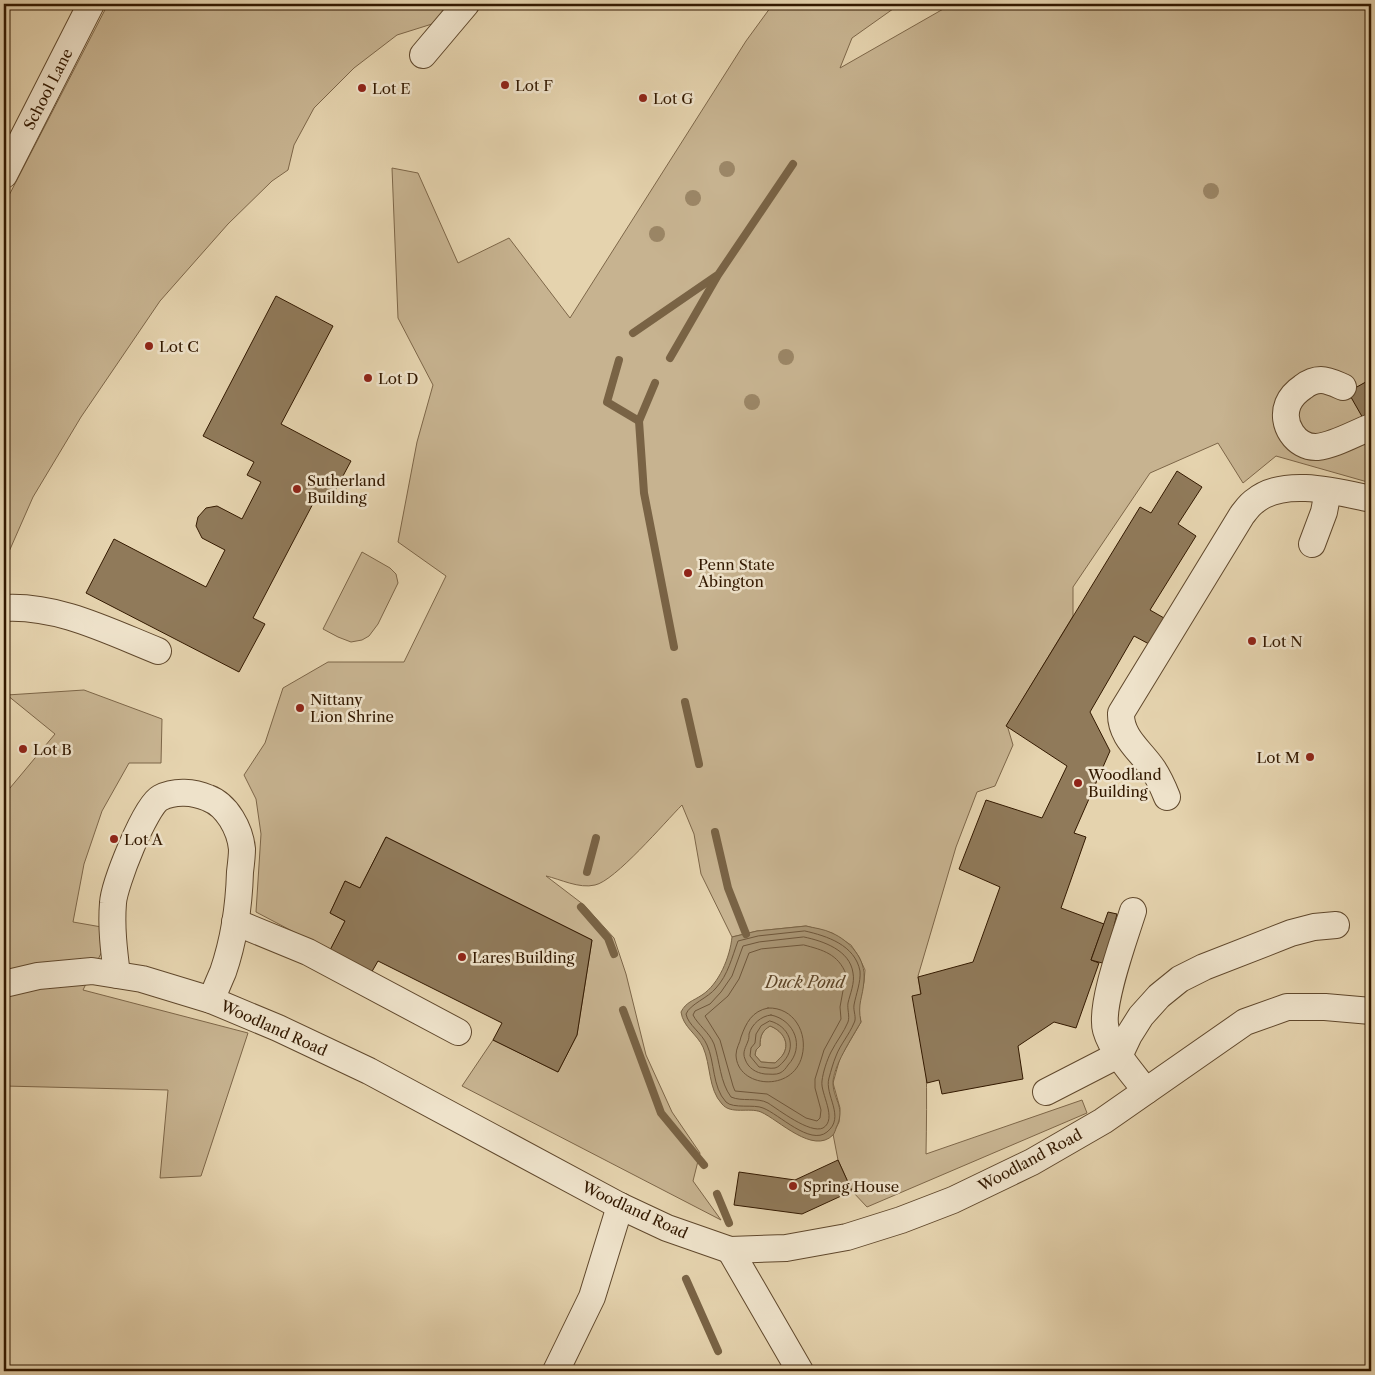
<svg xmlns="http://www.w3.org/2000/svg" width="1375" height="1375" viewBox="0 0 1375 1375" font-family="'Libre Caslon Text',serif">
<rect width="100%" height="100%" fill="#e5d3ae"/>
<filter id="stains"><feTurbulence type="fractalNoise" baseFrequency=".004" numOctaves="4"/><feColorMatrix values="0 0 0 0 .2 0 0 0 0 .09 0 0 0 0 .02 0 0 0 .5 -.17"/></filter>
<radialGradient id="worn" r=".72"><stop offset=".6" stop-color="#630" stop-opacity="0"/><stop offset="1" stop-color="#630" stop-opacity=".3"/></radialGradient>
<g fill="#c7b390" stroke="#7d6648">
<polygon points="108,4 450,4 432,24 397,35 354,68 314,108 294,145 288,170 272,181 228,224 160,301 81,417 33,497 4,563 4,205"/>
<path d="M773,4h127l-48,34 -12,30 112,-64h419v479l-95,-27 -33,27 -25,-40 -68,30 -77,114v29l-66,109 6,20 -18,41 -18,6 -21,55 -38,129c10,59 9,119 8,178l156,-54 5,13 -220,94 -15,-16 -14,-31 -5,-26 6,-12 1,-14 -7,-25 7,-25 21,-36 -3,-13 6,-27 1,-12 -6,-13 -8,-12 -19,-12 -26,-7 -49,5 -25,6 -31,-63 -7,-40 -12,-29c-17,17 -67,76 -87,80 -16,4 -35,-6 -49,-9l38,29 30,33 12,36 20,81 26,57 28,41 -7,28 28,39 -259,-134 31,-46 65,32 19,-37 15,-95 -206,-103 -26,51 -15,-7 -15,32 15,8 -15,30 -74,-39 5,-78 -5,-35 -12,-24 21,-32 18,-55 45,-26h76l42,-86 -48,-34 19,-100 16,-57 -35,-67 -6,-150 26,5 40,90 51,-25 61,80 176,-277z"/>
<polygon points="362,552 390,568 396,574 398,583 378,624 369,636 362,640 351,642 338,637 323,629"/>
<polygon points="84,690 162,719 161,763 129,763 102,811 84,864 73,922 113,929 83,990 248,1033 201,1176 160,1178 168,1090 4,1086 4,793 5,794 55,734 7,695"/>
<path d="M770,1026c11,4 20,15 14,27 -2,4 -6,7 -9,10l-14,-1 -6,-7 1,-5 4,-4c0,-10 2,-15 10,-20z"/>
</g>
<path fill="#a89473" stroke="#796345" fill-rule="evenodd" d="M806,926c8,2 18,3 26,7 18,8 34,26 32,47 -1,18 -7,23 -3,42 -8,14 -29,46 -28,62 1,17 13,24 3,44 0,1 -2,6 -3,7 -20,20 -54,-15 -72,-23 -12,-5 -30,3 -39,-8 -14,-15 -11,-39 -19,-57 -6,-13 -20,-20 -22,-35 5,-10 12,-11 21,-17 17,-11 28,-38 30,-58l25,-6zM770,1026c11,4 20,15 14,27 -2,4 -6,7 -9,10l-14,-1 -6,-7 1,-5 4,-4c0,-10 2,-15 10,-20z"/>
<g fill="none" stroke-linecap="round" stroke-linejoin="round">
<g stroke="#6e563a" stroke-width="1">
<path d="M805,931c22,5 50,14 55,40 1,11 -4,23 -6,34 -1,6 3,13 0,18 -5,12 -14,22 -18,33 -3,7 -5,15 -7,22 -5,17 17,39 -2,54 -17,14 -48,-18 -64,-24 -9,-4 -30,1 -37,-6 -14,-15 -11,-40 -19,-57 -5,-12 -19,-20 -21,-31 4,-10 22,-16 30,-26 12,-13 16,-31 22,-47l20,-5z"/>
<path d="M804,937c19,4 46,13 49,36 2,10 -3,21 -5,30 -1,6 2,13 0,19 -4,10 -12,20 -17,30 -4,8 -8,20 -9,29 -2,12 16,38 1,47 -13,6 -44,-18 -55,-25 -11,-6 -26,-1 -37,-6 -11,-15 -11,-35 -17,-53 -5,-12 -16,-19 -21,-29l2,-4 15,-7 11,-12 11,-16 11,-30 16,-4z"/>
<path d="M804,945c19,5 34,9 42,29l-6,33 1,12 -17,31 -9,29v9l6,22 -1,8 -3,3 -11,-3 -39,-24 -32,-3 -2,-5 -13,-46 -15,-24 23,-20 11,-17 10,-26 12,-4z"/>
<path d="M768,1008c26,-1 40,25 34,48 -9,37 -65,32 -66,-1 0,-7 4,-12 5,-18 5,-14 11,-26 27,-29z"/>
<path d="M771,1015c24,5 34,32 17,50 -2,3 -4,6 -8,8 -4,2 -10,1 -15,1 -9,-1 -17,-6 -20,-15 -3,-7 1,-12 3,-18 1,-2 1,-5 1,-7 3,-10 12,-18 22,-19z"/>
<path d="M770,1021c19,5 27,25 14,40 -3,3 -5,6 -9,7 -5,1 -11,-1 -16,-1l-9,-11 1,-8 4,-5 1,-9 5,-8z"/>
</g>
<g stroke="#796345" stroke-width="8">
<polyline points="633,333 716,276"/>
<polyline points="670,358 718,275 793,164"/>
<polyline points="619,360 607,402 639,421"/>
<polyline points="655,383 639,421 644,493 674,647"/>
<polyline points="685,702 699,764"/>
<polyline points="715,832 728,888 746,934"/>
<polyline points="587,872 596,838"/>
<polyline points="581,907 608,938 614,954"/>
<polyline points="623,1010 661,1113 704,1165"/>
<polyline points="717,1194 729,1223"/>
<polyline points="686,1279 718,1351"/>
</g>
</g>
<g fill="#907a5a" stroke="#331900">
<polygon points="276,296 333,326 281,424 351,461 329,502 317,496 253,618 265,624 239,672 86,593 114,539 206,587 225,550 202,538 196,526 198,517 206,508 217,506 242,519 261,482 247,475 254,462 203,436"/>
<polygon points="1371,379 1371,416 1364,420 1348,392"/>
<polygon points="1177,471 1202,487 1178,524 1196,536 1150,610 1164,618 1149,644 1134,636 1090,712 1110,751 1074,833 1086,837 1061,908 1104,924 1091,960 1099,963 1076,1028 1054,1022 1018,1046 1023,1079 942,1094 939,1080 927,1083 912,996 921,994 918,977 973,962 1000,887 959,869 986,800 1042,818 1067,766 1006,726 1140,507 1151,513"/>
<polygon points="386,837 592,940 577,1035 558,1072 493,1040 502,1023 378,961 370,975 328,954 345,921 330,913 345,881 360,888"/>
<polygon points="1108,912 1117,914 1114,926 1118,928 1106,964 1091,960"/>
<polygon points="838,1160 852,1191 802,1214 734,1205 739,1172 795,1180"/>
</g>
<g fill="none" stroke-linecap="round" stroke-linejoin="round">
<defs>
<g id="minor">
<polyline points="423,55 466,4"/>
<polyline points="4,175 91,4"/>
<path d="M1343,387c-7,-3 -15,-7 -22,-7 -7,0 -13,3 -18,7 -6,4 -12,10 -15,17 -8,20 8,44 29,43 18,-2 38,-14 54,-20"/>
<polyline points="1312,544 1324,512 1328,491"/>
<path d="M4,608c54,-3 104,23 154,43"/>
<path d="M1167,797c-4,-10 -8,-19 -14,-28 -12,-18 -33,-32 -32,-56l121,-198c4,-5 8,-11 13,-14 29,-24 83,-9 116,-2"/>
<path d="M1133,911c-8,26 -34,95 -27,119 6,21 27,44 40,61"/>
<polyline points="235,922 308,952 458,1032"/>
<path d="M117,975c-3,-24 -6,-48 -4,-72 1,-18 32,-97 47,-105 15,-8 34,-6 48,0 19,7 32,31 34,51 0,7 -1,15 -2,23 -1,33 -6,68 -17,100 -4,9 -8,19 -12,28"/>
<polyline points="4,984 38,976 92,971 142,979 211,1000 278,1028 369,1071 620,1206 667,1228 730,1250 786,1248 847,1237 901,1220 953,1200 1032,1162 1103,1121 1245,1022 1287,1007 1325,1007 1371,1011"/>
<polyline points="1046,1092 1120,1054 1129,1035 1141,1016 1159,996 1180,979 1204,967 1291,933 1314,927 1336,925"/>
<polyline points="730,1250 800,1371"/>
<polyline points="556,1371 592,1297 620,1206"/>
</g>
</defs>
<use href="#minor" stroke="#60482c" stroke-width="28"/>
<use href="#minor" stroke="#eee2ca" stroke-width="26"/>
</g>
<g fill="#9b8666">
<circle cx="727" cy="169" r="8"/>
<circle cx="1211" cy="191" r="8"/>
<circle cx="693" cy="198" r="8"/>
<circle cx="657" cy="234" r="8"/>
<circle cx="786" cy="357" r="8"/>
<circle cx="752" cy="402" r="8"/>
</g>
<g fill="#8f2418" stroke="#eee2ca" stroke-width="2">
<circle cx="505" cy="85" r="5"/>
<circle cx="362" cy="88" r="5"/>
<circle cx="643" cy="98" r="5"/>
<circle cx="149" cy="346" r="5"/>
<circle cx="368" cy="378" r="5"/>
<circle cx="297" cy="489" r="5"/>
<circle cx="688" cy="573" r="5"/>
<circle cx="1252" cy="641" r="5"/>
<circle cx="300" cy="708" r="5"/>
<circle cx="23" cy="749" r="5"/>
<circle cx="1310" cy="757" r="5"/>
<circle cx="1078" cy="783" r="5"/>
<circle cx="114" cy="839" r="5"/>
<circle cx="462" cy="957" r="5"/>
<circle cx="793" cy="1186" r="5"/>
</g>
<g text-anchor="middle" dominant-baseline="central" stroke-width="5" stroke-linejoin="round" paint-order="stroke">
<g font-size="15" fill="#331900" stroke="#eee2ca" text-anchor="start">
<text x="515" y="85">Lot F</text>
<text x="372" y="88">Lot E</text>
<text x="653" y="98">Lot G</text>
<text x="159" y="346">Lot C</text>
<text x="378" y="378">Lot D</text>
<text x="307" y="480">Sutherland<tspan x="307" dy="17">Building</tspan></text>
<text x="698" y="564">Penn State<tspan x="698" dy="17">Abington</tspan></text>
<text x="1262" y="641">Lot N</text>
<text x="310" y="699">Nittany<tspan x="310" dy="17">Lion Shrine</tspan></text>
<text x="33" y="749">Lot B</text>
<text x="1300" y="757" text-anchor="end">Lot M</text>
<text x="1088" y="774">Woodland<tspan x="1088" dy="17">Building</tspan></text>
<text x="124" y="839">Lot A</text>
<text x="472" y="957">Lares Building</text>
<text x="803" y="1186">Spring House</text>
</g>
<g font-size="15" fill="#331900" stroke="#eee2ca">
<text transform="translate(48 89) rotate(-63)">School Lane</text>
<text transform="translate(274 1028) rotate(24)">Woodland Road</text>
<text transform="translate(1030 1160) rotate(-28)">Woodland Road</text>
<text transform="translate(635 1210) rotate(25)">Woodland Road</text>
</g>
<g font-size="16" font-style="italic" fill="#5c4428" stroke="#eee2ca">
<text x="805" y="982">Duck Pond</text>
</g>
</g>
<rect width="1375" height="1375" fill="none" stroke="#e5d3ae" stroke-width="20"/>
<rect x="5" y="5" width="1365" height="1365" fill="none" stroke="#331900" stroke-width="2.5"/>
<rect x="10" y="10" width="1355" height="1355" fill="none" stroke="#331900"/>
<rect width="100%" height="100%" filter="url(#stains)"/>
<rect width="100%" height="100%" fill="url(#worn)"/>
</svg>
